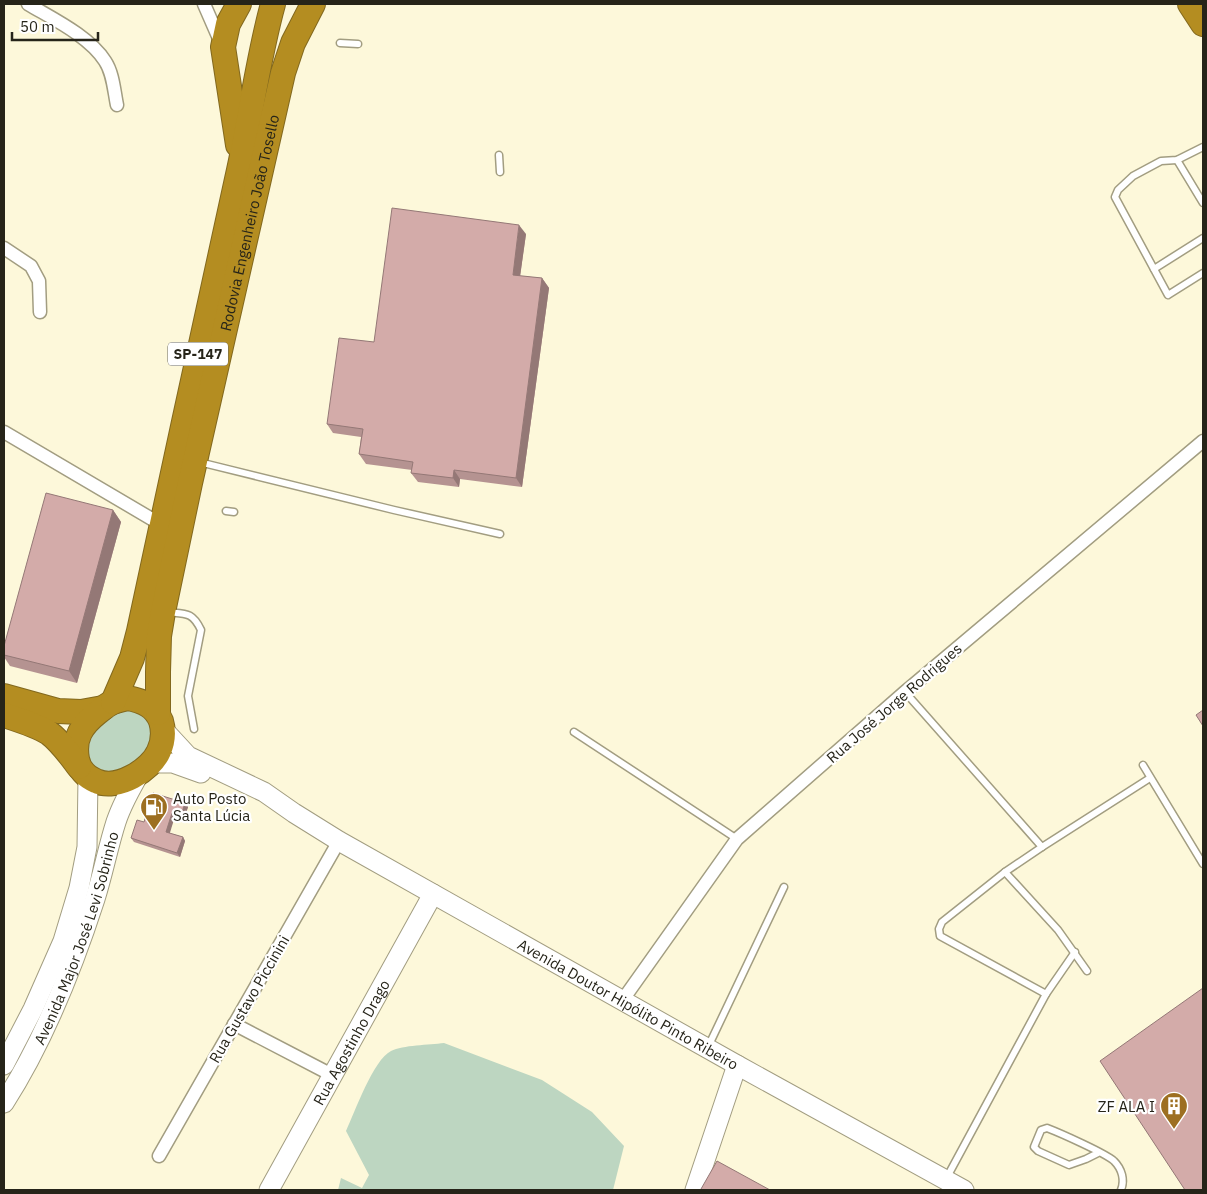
<svg xmlns="http://www.w3.org/2000/svg" width="1207" height="1194" viewBox="0 0 1207 1194" font-family="'IBM Plex Sans',sans-serif">
<rect width="100%" height="100%" fill="#fdf8da"/>
<g fill="#bdd6c1">
<polygon points="139,709 154,726 152,750 115,776 92,770 83,743 116,710"/>
<path d="M444,1043l98,37 50,32 32,34 -11,44h-275l3,-12 21,10 7,-13 -23,-44c9,-19 27,-71 45,-80 12,-6 38,-6 53,-8z"/>
</g>
<g fill="none" stroke-linecap="round" stroke-linejoin="round">
<defs>
<g id="lane">
<polyline points="340,43 358,44"/>
<polyline points="1203,147 1177,160 1161,161 1133,176 1118,190 1115,197 1168,295 1203,273"/>
<polyline points="499,155 500,172"/>
<polyline points="1177,160 1203,203"/>
<polyline points="1154,269 1203,238"/>
<polyline points="199,462 394,510 500,534"/>
<polyline points="226,511 234,512"/>
<path d="M166,612c19,2 26,-1 35,18l-13,66 6,33"/>
<polyline points="905,692 1042,847 1150,778"/>
<polyline points="574,732 737,839"/>
<polyline points="1143,765 1203,864"/>
<polyline points="1042,847 1005,872 942,922 939,929 940,936 1046,994"/>
<polyline points="1005,872 1058,930 1087,971"/>
<polyline points="708,1047 784,887"/>
<path d="M1098,1153l-12,6 -17,6 -31,-14 -4,-4 7,-17 6,-2c13,5 58,25 67,33 8,8 11,19 7,29"/>
<polyline points="946,1179 1046,994 1075,952"/>
</g>
<g id="street">
<path d="M28,4c25,15 61,32 77,57 8,12 9,29 12,44"/>
<polyline points="204,4 221,43"/>
<polyline points="4,248 31,266 39,281 40,312"/>
<polyline points="4,432 162,525"/>
<polyline points="622,1001 737,839 905,692 1203,441"/>
<polyline points="234,1024 332,1075"/>
<polyline points="159,1156 339,841"/>
</g>
<g id="secondary">
<path id="s1" d="M164,730l24,26 76,36 30,21 45,28 398,224 227,125"/>
<polyline points="150,763 173,763 201,773"/>
<polyline points="4,1065 33,1009 63,941 79,888 87,847 88,777"/>
<path id="s2" d="M4,1103c40,-62 68,-133 91,-204 8,-25 13,-52 21,-77 6,-18 15,-34 25,-51"/>
<path id="s3" d="M269,1190l164,-296"/>
<polyline points="695,1190 737,1065"/>
</g>
<g id="highway">
<polyline points="1190,4 1203,24"/>
<polyline points="238,145 223,47 228,24 239,4"/>
<polyline points="4,696 58,711 81,712 103,708"/>
<path d="M128,698c15,3 27,8 33,23 3,10 3,19 -2,30 -8,19 -42,40 -63,30 -10,-4 -17,-12 -19,-22 -4,-21 5,-34 20,-46 5,-4 11,-9 16,-11 5,-2 11,-3 15,-4z"/>
<path d="M113,702l19,-44 7,-27c33,-154 66,-307 100,-461 12,-55 19,-112 34,-166"/>
<path id="s4" d="M158,713v-41l1,-36 4,-24 27,-129 93,-410 10,-30 20,-39"/>
<path d="M4,715c15,5 32,10 45,18 12,9 21,22 30,34"/>
</g>
</defs>
<use href="#lane" stroke="#a29d81" stroke-width="9"/>
<use href="#street" stroke="#a29d81" stroke-width="15"/>
<use href="#secondary" stroke="#a29d81" stroke-width="21"/>
<use href="#highway" stroke="#82681e" stroke-width="26"/>
<use href="#lane" stroke="#fff" stroke-width="6"/>
<use href="#street" stroke="#fff" stroke-width="12"/>
<use href="#secondary" stroke="#fff" stroke-width="19"/>
<use href="#highway" stroke="#b48d21" stroke-width="24"/>
</g>
<g fill="#b59391">
<polygon points="526,234 520,276 542,278 549,288 522,487 460,479 459,487 418,482 411,473 412,470 366,464 359,454 361,437 333,433 327,424 374,342"/>
<polygon points="113,510 121,522 77,683 10,666 4,657 4,646"/>
<polygon points="185,803 188,807 184,819 175,816 169,833 183,837 185,841 180,857 134,842 131,838 144,822"/>
</g>
<g fill="#947876">
<polygon points="519,225 526,234 519,284 513,275"/>
<polygon points="542,278 549,288 522,487 516,478"/>
<polygon points="454,470 460,479 459,487 453,478"/>
<polygon points="113,510 121,522 77,683 69,671"/>
<polygon points="185,803 188,807 184,819 181,816"/>
<polygon points="172,813 175,816 169,836 166,832"/>
<polygon points="183,837 185,841 180,857 177,853"/>
</g>
<g fill="#d3aba9" stroke="#947876">
<polygon points="392,208 519,225 513,275 542,278 516,478 454,470 453,478 411,473 413,462 359,454 363,429 327,424 339,338 374,342"/>
<polygon points="46,493 113,510 69,671 4,655 4,646"/>
<polygon points="1203,710 1203,726 1196,715"/>
<polygon points="153,793 185,803 181,816 172,813 166,832 183,837 177,853 131,838 137,820 144,822"/>
<polygon points="1203,988 1203,1190 1185,1190 1100,1061"/>
<polygon points="717,1161 770,1190 702,1190 701,1189"/>
</g>
<defs>
<symbol id="fuel-pin" viewBox="-11 -11 22 30"><path d="M0 17L-7.5 6A9.5 9.5 0 1 1 7.5 6Z" fill="#9d6f21" stroke="#fff"/><path d="M-5.5-6h7V0h2V4h1.3V-2.5L3-4.5l.8-.8L6-3V5H2.5V1h-1V6h-7ZM-4.2-4.7v3.2H.2V-4.7Z" fill="#fff"/></symbol>
<symbol id="building-pin" viewBox="-11 -11 22 30"><path d="M0 17L-7.5 6A9.5 9.5 0 1 1 7.5 6Z" fill="#9d6f21" stroke="#fff"/><path d="M-4-6H4V6H1V3H-1V6H-4ZM-2.5-4.3h1.7v1.8h-1.7ZM.8-4.3h1.7v1.8H.8ZM-2.5-1h1.7V.8h-1.7ZM.8-1h1.7V.8H.8Z" fill="#fff"/></symbol>
</defs>
<g fill-rule="evenodd">
<use href="#fuel-pin" x="138" y="791" width="32" height="43"/>
<use href="#building-pin" x="1158" y="1090" width="32" height="43"/>
</g>
<g text-anchor="middle" dominant-baseline="central" stroke-width="4.5" stroke-linejoin="round" paint-order="stroke">
<rect fill="#fff" stroke="#67665e" stroke-width="1" x="168" y="342.5" width="60" height="23" rx="4"/>
<g font-size="14" font-weight="bold" fill="#262419">
<text x="198" y="354">SP-147</text>
</g>
<g font-size="15" fill="#262419" stroke="#fff">
<text stroke="none"><textPath href="#s4" startOffset="500">Rodovia Engenheiro João Tosello</textPath></text>
<text transform="translate(894 703) rotate(-41)">Rua José Jorge Rodrigues</text>
<text stroke="none"><textPath href="#s2" startOffset="181">Avenida Major José Levi Sobrinho</textPath></text>
<text transform="translate(249 999) rotate(-60)">Rua Gustavo Piccinini</text>
<text stroke="none"><textPath href="#s1" startOffset="541">Avenida Doutor Hipólito Pinto Ribeiro</textPath></text>
<text stroke="none"><textPath href="#s3" startOffset="169">Rua Agostinho Drago</textPath></text>
</g>
<g font-size="15" fill="#262419" stroke="#fff" text-anchor="start">
<text x="173" y="798">Auto Posto<tspan x="173" dy="17">Santa Lúcia</tspan></text>
<text x="1155" y="1106" text-anchor="end">ZF ALA I</text>
</g>
</g>
<rect width="1207" height="1194" fill="none" stroke="#262419" stroke-width="10"/>
<path d="M12 32v8h86v-8" fill="none" stroke="#262419" stroke-width="2.5"/>
<text x="20" y="32" font-size="15" fill="#262419" stroke="#ffffff" stroke-width="4" paint-order="stroke">50 m</text>
</svg>
